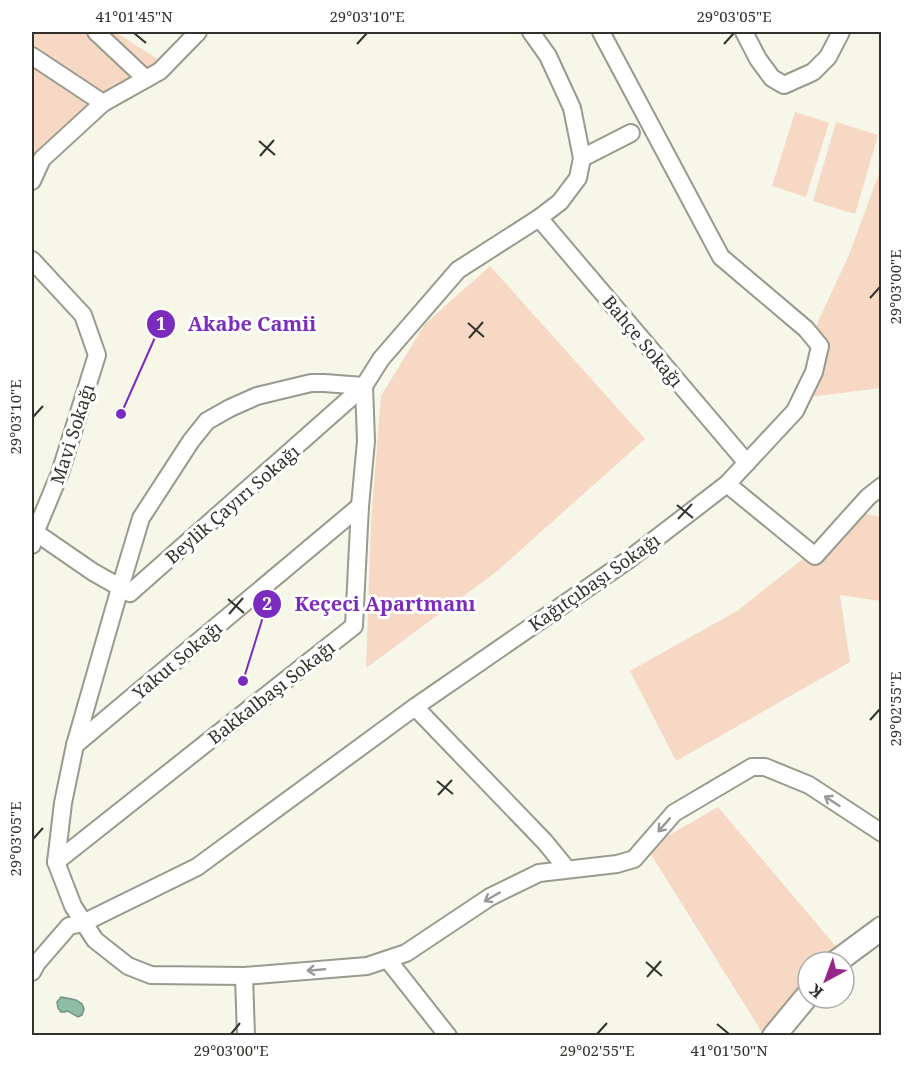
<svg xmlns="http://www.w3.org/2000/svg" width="913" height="1067" viewBox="0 0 913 1067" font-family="'Noto Serif',serif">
<rect width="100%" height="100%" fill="#f6f6e9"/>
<g fill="#f6d8c4">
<polygon points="32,32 115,32 164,63 32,159"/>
<polygon points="795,112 829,123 806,197 772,186"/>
<polygon points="836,122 878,135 855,214 813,201"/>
<polygon points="881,168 881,388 809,397 817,324 849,255"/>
<polygon points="490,266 645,439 496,572 366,668 371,522 381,396 425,324"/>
<polygon points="861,513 881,517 881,601 840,595 850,662 676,761 630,671 737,611"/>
<polygon points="718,807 838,949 826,962 808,962 808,983 763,1034 647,848"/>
</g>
<polygon fill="#8fbca6" stroke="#739382" stroke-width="1.5" points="61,997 76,1000 82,1004 84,1009 82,1015 78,1017 68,1011 65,1012 61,1012 58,1008 57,1002"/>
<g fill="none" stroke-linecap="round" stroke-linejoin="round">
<defs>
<g id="minor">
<polyline points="96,32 146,79"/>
<polyline points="744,32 758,59 772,78 784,85 813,72 828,57 841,32"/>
<polyline points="32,56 103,103"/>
<polyline points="582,158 631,133"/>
<polyline points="32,181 42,159 103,103 160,71 198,32"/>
<polyline points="539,218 747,463"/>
<polyline points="32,260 83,315 97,355 60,473 35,533 32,545"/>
<polyline points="364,386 324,383 311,383 257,396 230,408 207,421 191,441 141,518 120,588 75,745 63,803 56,862 73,906 95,940 128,966 151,975 244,976 367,966 406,953 490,897 539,873 617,864 634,859 674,813 752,767 765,767 809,785 882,833"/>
<polyline points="727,484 815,556 868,497 882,486"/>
<polyline points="32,530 93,572 130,593 364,386 381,359 458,270 539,218 560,202 578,178 582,158 572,108 548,56 531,32"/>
<polyline points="415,707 545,842 567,869"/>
<polyline points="75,745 360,506"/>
<polyline points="56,862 354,626 360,506 366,441 364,386"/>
<polyline points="388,960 448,1036"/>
<polyline points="32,972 37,963 69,926 83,923 197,867 415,707 628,560 727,484 795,411 814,372 820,346 806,329 721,257 601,32"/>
<polyline points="244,976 246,1036"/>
</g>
<g id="secondary">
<polyline points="836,962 882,928"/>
<polyline points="774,1036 808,995"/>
</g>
</defs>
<use href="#minor" stroke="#999a8e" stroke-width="20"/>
<use href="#secondary" stroke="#999a8e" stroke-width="26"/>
<use href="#minor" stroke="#fff" stroke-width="16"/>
<use href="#secondary" stroke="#fff" stroke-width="22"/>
</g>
<defs><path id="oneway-shaft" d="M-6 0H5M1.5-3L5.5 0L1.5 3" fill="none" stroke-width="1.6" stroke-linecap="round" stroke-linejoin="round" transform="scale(1.5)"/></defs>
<g stroke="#989896">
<use href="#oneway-shaft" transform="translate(832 801) rotate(-147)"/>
<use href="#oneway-shaft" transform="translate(664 825) rotate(131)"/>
<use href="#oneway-shaft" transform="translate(492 897) rotate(150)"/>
<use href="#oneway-shaft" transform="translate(316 970) rotate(175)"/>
</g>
<path fill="none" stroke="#32322d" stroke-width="2" d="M134,33l12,10M357,44l10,-11M724,44l10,-11M259,141l16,14M260,156l14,-16M870,298l10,-11M468,323l16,14M469,338l14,-16M33,417l10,-11M677,505l16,13M678,519l14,-15M228,599l16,14M229,614l14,-16M870,720l10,-11M437,781l16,13M438,795l14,-15M33,839l10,-11M646,962l16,14M647,977l14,-16M717,1024l12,10M231,1034l9,-11M597,1034l10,-11"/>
<g text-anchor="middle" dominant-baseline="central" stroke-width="6" stroke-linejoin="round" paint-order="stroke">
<g font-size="18" fill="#32322d" stroke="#fff">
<text transform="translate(643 341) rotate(50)">Bahçe Sokağı</text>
<text transform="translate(72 434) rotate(-72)">Mavi Sokağı</text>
<text transform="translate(232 504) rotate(-41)">Beylik Çayırı Sokağı</text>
<text transform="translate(594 582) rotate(-35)">Kağıtçıbaşı Sokağı</text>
<text transform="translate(177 660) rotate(-40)">Yakut Sokağı</text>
<text transform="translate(271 692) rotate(-38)">Bakkalbaşı Sokağı</text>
</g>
</g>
<path fill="none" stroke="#7b2cbf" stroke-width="2" d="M121 414L161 324M243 681L267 604"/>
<g fill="#7b2cbf" stroke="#fff" stroke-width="2">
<circle cx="121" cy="414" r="6"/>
<circle cx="243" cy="681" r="6"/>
<circle cx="161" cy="324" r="15"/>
<circle cx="267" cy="604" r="15"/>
</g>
<g font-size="18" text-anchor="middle" font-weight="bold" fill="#fff">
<text x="161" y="330">1</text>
<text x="267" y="610">2</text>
</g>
<g font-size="20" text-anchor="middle" font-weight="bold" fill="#7b2cbf" stroke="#fff" stroke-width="6" stroke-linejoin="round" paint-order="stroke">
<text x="252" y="331">Akabe Camii</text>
<text x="385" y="611">Keçeci Apartmanı</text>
</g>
<rect width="913" height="1067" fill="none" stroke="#ffffff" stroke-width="66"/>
<g transform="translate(826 980) rotate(221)"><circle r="28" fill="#ffffff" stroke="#adadab" stroke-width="1.5"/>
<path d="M0-4.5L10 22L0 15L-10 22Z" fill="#972786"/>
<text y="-9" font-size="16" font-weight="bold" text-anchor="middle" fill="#32322d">K</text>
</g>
<rect x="33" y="33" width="847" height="1001" fill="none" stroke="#32322d" stroke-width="2"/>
<g font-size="15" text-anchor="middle" fill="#32322d">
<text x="134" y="22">41°01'45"N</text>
<text x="367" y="22">29°03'10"E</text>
<text x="734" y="22">29°03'05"E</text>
<text transform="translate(896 287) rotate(-90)" y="5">29°03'00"E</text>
<text transform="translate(16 417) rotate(-90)" y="5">29°03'10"E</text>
<text transform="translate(896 709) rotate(-90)" y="5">29°02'55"E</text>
<text transform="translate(16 839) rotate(-90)" y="5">29°03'05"E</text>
<text x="231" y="1056">29°03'00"E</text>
<text x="597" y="1056">29°02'55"E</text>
<text x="729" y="1056">41°01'50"N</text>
</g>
</svg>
